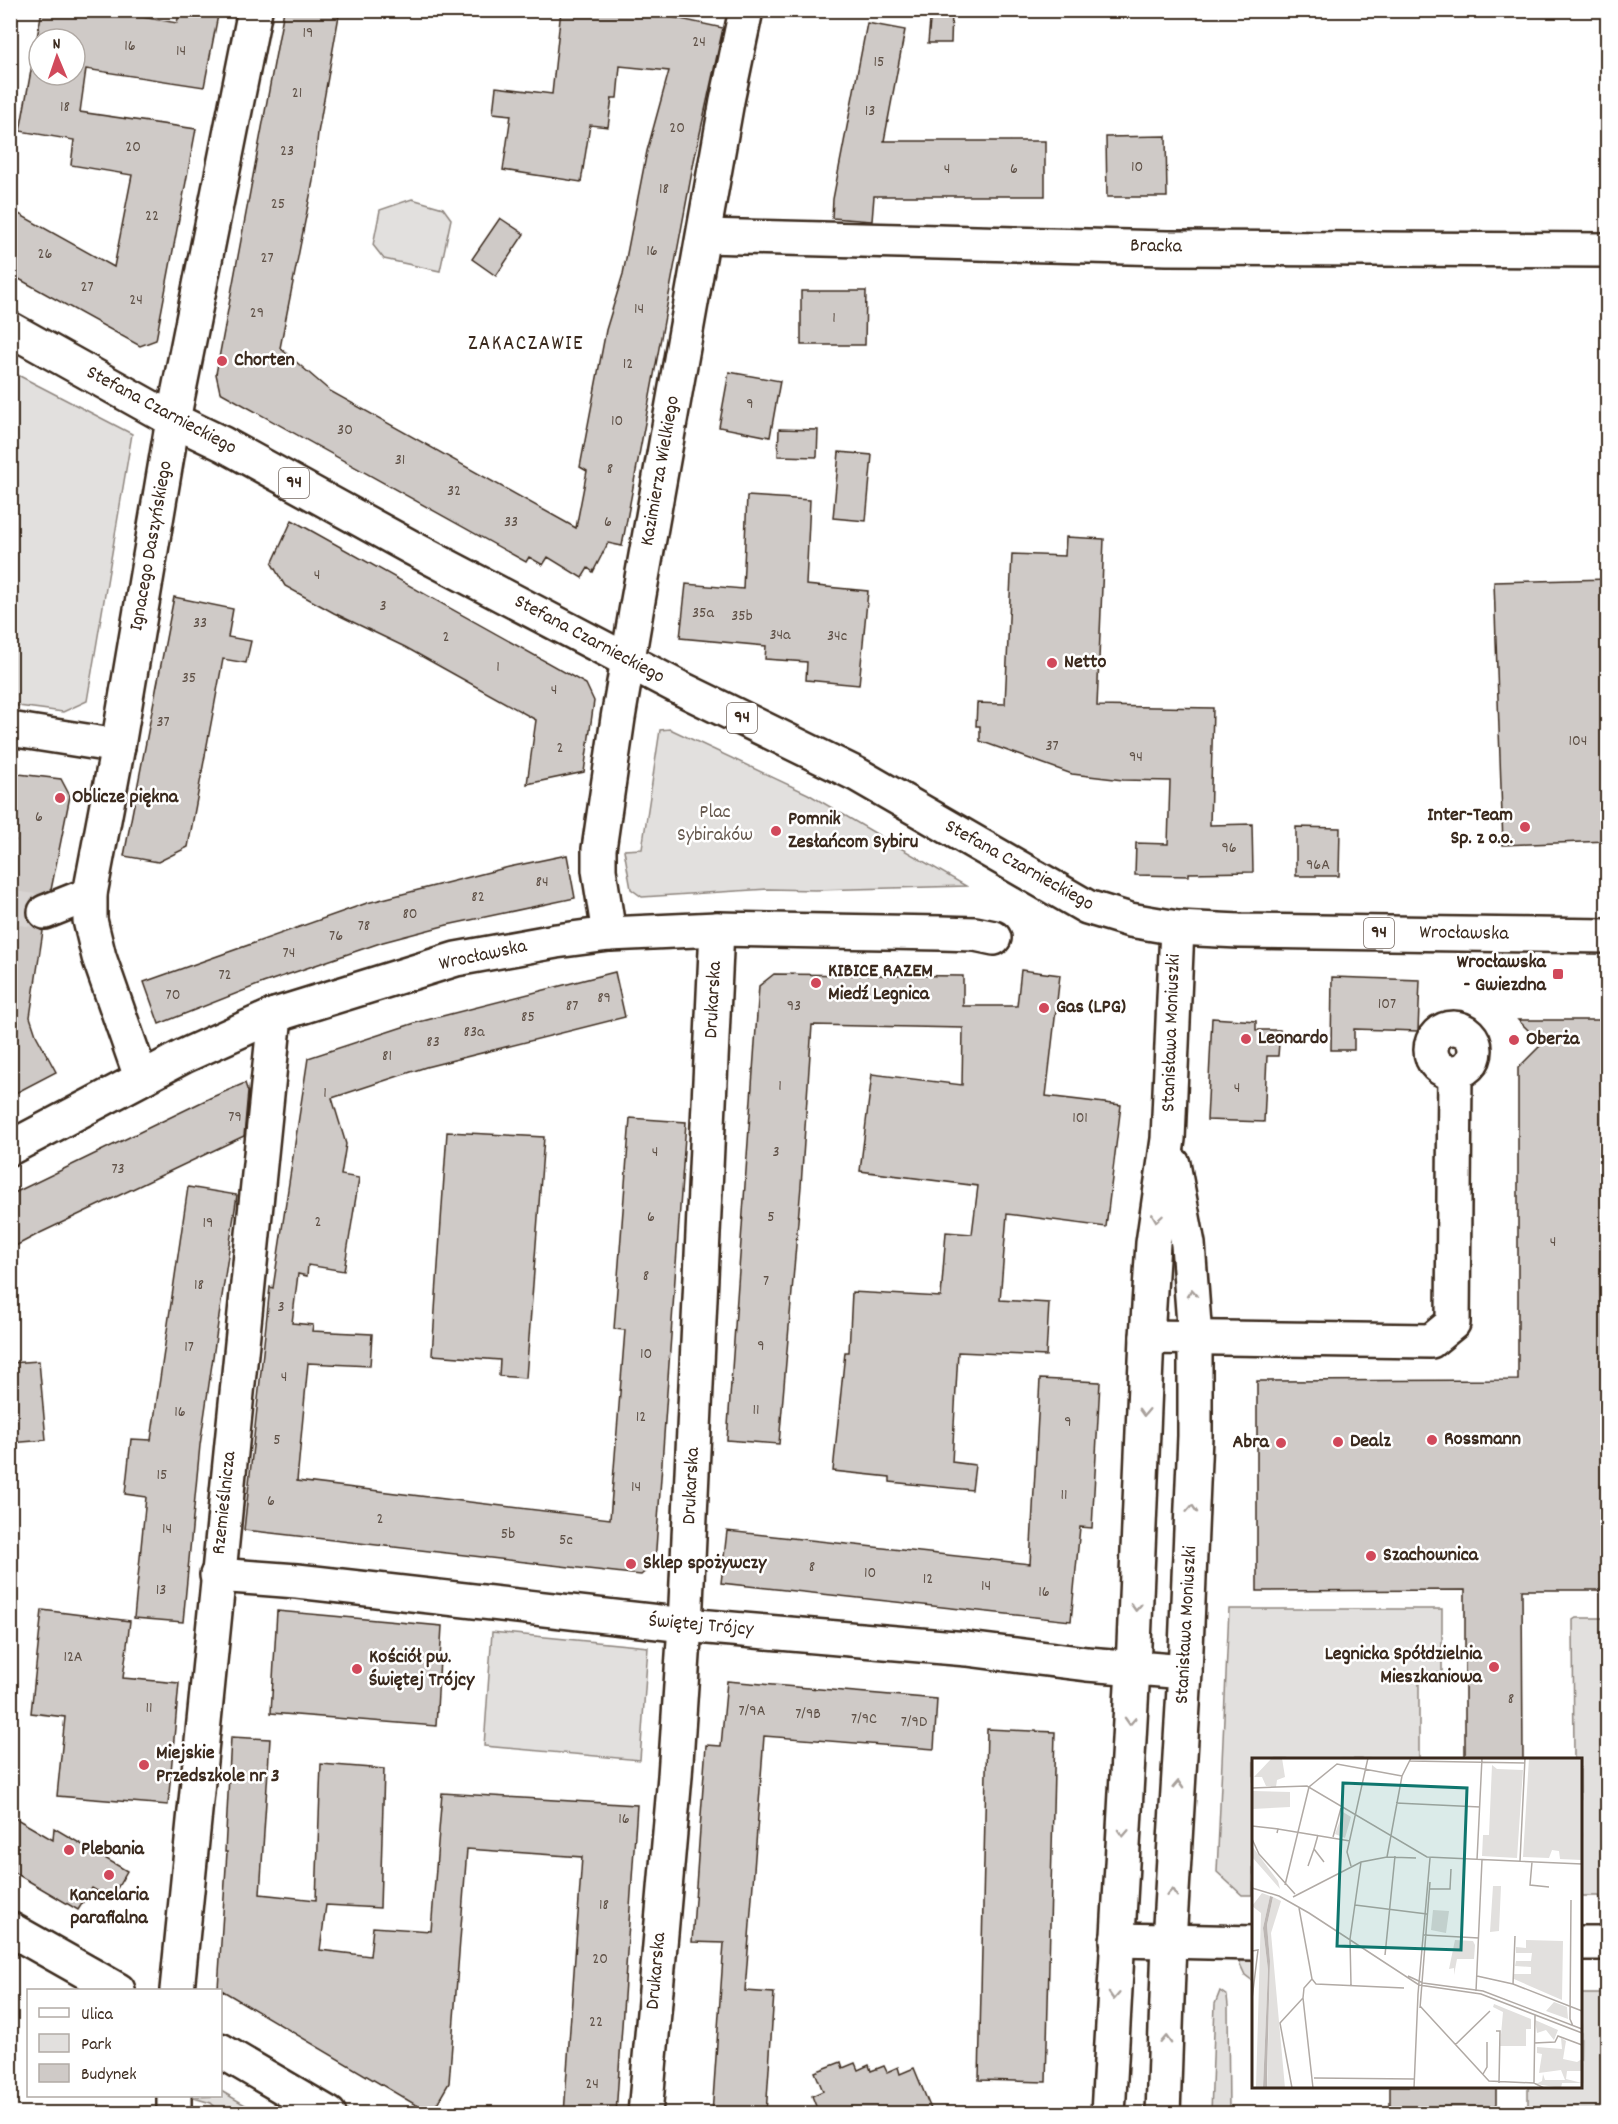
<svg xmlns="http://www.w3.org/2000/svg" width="1618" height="2124" viewBox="0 0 1618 2124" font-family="Dekko,sans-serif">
<rect width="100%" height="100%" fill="#fff"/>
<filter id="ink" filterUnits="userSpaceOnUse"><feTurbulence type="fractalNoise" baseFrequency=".0167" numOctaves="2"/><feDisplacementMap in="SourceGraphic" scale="12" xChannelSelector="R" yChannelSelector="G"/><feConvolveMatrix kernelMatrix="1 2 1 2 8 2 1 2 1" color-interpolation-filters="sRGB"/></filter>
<g filter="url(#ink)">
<g fill="#e2e0de" stroke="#8e857e" stroke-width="1.5">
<polygon points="412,199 443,208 451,219 440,271 384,259 373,245 380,210"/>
<polygon points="12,372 132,434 87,701 63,712 11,705 10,373"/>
<polygon points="670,729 808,794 966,886 815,890 768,889 642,897 631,889 624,850 642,849 660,730"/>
<polygon points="1229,1609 1442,1609 1442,1672 1419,1673 1419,1759 1254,1760 1253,1895 1242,1895 1217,1872"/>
<polygon points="1576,1618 1604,1618 1604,1874 1607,1874 1607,1902 1601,1902 1599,1896 1581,1896 1580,1760 1574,1759 1573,1620"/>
<polygon points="492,1632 648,1647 640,1760 484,1746"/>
<polygon points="1238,1960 1253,1960 1253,1981 1245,1975"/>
<polygon points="1220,1991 1227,1996 1228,2006 1229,2113 1211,2113 1215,2004"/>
<polygon points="1581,1994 1607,1994 1607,2113 1528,2112 1528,2087 1580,2086"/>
<polygon points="221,2091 259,2113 221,2113 211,2103 190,2097 220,2096"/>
</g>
<g fill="#cfcac7" stroke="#3b2a1e" stroke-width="1.5" fill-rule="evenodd">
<path d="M42,10h58l77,13 3,-13h39l-15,77 -118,-18 -6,43 116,17 -40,211 -16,6 -130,-72v-65l104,58 18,-92 -61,-10 3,-25 -54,-9zM39,39h36v36h-36z"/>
<polygon points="284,10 340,10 318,133 313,181 280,348 330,391 576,528 587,471 580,467 606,330 623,274 647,151 669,71 620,66 617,98 612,98 608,127 590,125 581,182 503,170 511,115 493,113 496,87 552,94 561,10 658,10 657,14 723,28 694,161 622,546 608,543 593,572 588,568 582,578 548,557 543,565 529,557 526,562 220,392 216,374"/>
<polygon points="931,10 952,10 951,43 928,43"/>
<polygon points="867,23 905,30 884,141 1045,141 1045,196 874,196 872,221 832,218 833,199"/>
<polygon points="1166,136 1167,197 1107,197 1106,137"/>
<polygon points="500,218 524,234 496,276 472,259"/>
<polygon points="801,291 866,291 865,345 801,345"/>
<polygon points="729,372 780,381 770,437 719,427"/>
<polygon points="779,429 818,430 817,457 778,456"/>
<polygon points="839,452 872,455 866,521 833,518"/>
<polygon points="747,496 810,500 806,585 868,591 859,685 806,680 807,662 765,659 766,646 680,638 686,584 743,589"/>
<polygon points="292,520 586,684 594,701 584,772 527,784 536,720 405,647 334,613 285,586 272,564"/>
<polygon points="1066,537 1104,539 1097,706 1213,708 1210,825 1252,824 1253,872 1189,873 1189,876 1135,875 1136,843 1168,844 1170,781 1123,780 1072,774 980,741 980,726 976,726 977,703 1005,704 1012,554 1065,556"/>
<polygon points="1608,579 1608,841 1503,845 1494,582"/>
<polygon points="174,597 233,609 228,637 251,641 246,663 223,659 188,847 158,862 124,856"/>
<polygon points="10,773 61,779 70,796 51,890 31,900 26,910 27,918 33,926 43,931 30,1017 36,1035 56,1072 10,1096 10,853 15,840 10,837"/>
<polygon points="1296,827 1340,828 1339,876 1296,876"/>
<polygon points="567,855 575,898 447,925 383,942 263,983 159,1024 144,982 367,903 509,867"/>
<polygon points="1021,970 1060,975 1046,1096 1121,1105 1106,1227 1007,1214 1000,1300 1049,1303 1046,1356 958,1352 952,1462 975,1465 972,1490 890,1482 890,1477 833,1471 845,1352 849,1352 852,1292 941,1297 946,1232 972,1234 978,1186 860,1171 872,1074 962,1085 963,1028 812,1025 801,1186 779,1444 727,1440 759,986 774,974 963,976 963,1006 1017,1006"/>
<polygon points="615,972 625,1017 426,1067 332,1098 346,1144 341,1175 359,1178 344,1271 308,1265 307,1276 298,1274 292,1323 313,1325 312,1331 372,1334 370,1366 308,1363 297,1481 610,1519 625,1330 614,1329 630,1118 686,1122 655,1563 641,1575 244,1530 270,1287 273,1288 308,1058 415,1023"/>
<polygon points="1332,977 1420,980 1418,1031 1354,1029 1354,1050 1331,1050"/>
<polygon points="1212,1018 1256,1021 1256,1030 1280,1030 1278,1056 1267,1056 1264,1122 1207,1120"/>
<polygon points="1518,1020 1608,1020 1608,1590 1522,1590 1523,1760 1465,1760 1465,1590 1257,1591 1257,1381 1518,1380 1518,1068 1542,1044"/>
<polygon points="245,1083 248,1092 244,1136 40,1233 10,1249 10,1195 210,1098"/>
<polygon points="447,1132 544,1137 526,1378 499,1376 500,1360 432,1355"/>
<polygon points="188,1187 237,1195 200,1445 183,1622 134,1618 146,1497 125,1494 131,1439 151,1440"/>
<polygon points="39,1361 46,1440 10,1443 10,1363"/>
<polygon points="1040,1379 1100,1382 1092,1528 1080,1527 1071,1621 721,1583 727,1531 1030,1564"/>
<polygon points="42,1610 130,1621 123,1678 179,1683 168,1805 57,1796 65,1717 31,1713"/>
<polygon points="277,1611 442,1626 436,1726 271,1713"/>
<polygon points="727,1681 937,1699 934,1749 764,1736 745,1991 774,1993 766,2114 712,2114 724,1943 692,1942 706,1745 721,1746"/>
<polygon points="987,1729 1055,1732 1046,2082 979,2080"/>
<polygon points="231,1737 270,1739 260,1894 316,1900 321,1764 384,1769 380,1908 326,1905 320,1950 370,1956 373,1927 431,1931 442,1793 637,1805 616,2114 564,2114 582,1857 467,1849 449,2083 431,2114 218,1988 227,1852 225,1852"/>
<polygon points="10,1815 53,1840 54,1828 127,1871 111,1899 92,1888 78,1910 10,1870"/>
<polygon points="841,2062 843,2068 855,2063 858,2070 869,2065 871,2071 884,2066 887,2072 898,2067 900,2074 914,2068 933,2114 819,2114 812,2096 823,2091 815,2072"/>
<rect x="1390" y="2086" width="106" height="28"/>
</g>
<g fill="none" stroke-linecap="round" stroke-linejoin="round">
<polyline stroke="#d8d4d2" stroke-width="33" stroke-dasharray="33 16" stroke-linecap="butt" points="10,907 45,912"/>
<defs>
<g id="minor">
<polyline points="704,236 1167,248 1608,250"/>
<polyline points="10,729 118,746"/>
<polyline points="45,912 90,894"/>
<polyline points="609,934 599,870 599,849 618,718 637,606 727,101 746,10"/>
<circle cx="1453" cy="1050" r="22"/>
<polyline points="141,1077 99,957 90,920 90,894 118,746 173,420 255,10"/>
<polyline points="10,1148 184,1056 275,1015 456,959 556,941 609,934 717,929 941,933 975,934 994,938"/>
<polyline points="1147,1337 1431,1341 1453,1323 1455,1072"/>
<polyline points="217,1575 297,1581 685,1625 967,1649 1087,1664 1185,1672"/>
<polyline points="10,1929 118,1990"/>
<polyline points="1117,1940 1254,1943"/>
<polyline points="1580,1943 1608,1943"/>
<polyline points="177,1990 275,1015"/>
<polyline points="220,2050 329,2114"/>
<polyline points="174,2096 174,2114"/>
<polyline points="645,2114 675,1776 685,1625 717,929"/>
<polyline points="1108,2114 1133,1668 1147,1337 1153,1243 1168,1139 1177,928"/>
<polyline points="1163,2114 1169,1942 1185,1672 1195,1436 1195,1338 1188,1244 1173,1164"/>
</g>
<polyline id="major" points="10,329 173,420 223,444 414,549 680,688 858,775 1087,907 1130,920 1177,928 1239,931 1608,936"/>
</defs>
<use href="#minor" stroke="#3b2a1e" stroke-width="38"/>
<use href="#major" stroke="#3b2a1e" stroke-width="38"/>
<use href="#minor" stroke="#fff" stroke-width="33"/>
<use href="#major" stroke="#fff" stroke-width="33"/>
</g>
<defs><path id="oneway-chevron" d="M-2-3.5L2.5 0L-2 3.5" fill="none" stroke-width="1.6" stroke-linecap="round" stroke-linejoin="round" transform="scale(1.5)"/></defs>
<g stroke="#a79f9a">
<use href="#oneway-chevron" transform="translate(1157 1218) rotate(98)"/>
<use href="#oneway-chevron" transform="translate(1192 1293) rotate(-94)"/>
<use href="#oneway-chevron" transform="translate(1144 1412) rotate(92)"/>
<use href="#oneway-chevron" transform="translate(1192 1509) rotate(-87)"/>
<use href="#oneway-chevron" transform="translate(1136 1607) rotate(93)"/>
<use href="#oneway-chevron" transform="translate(1130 1721) rotate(93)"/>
<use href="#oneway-chevron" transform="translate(1178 1785) rotate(-87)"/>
<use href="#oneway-chevron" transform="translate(1123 1833) rotate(93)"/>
<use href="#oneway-chevron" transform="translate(1172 1893) rotate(-87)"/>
<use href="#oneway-chevron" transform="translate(1114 1996) rotate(93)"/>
<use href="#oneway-chevron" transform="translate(1166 2040) rotate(-88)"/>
</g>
</g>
<g fill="#d1495b" stroke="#fff" stroke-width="2">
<circle cx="222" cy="361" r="6"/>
<circle cx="1052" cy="663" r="6"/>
<circle cx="60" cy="798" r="6"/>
<circle cx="1525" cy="827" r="6"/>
<circle cx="776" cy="831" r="6"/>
<rect x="1552" y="968" width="12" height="12" rx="3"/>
<circle cx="816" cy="983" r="6"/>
<circle cx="1044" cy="1008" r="6"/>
<circle cx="1246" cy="1039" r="6"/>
<circle cx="1514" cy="1040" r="6"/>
<circle cx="1432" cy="1440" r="6"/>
<circle cx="1338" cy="1442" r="6"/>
<circle cx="1281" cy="1443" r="6"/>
<circle cx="1371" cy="1556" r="6"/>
<circle cx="631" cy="1564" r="6"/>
<circle cx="1494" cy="1667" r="6"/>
<circle cx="357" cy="1669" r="6"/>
<circle cx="144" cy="1765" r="6"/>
<circle cx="69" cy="1850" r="6"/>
<circle cx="109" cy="1875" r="6"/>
</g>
<g text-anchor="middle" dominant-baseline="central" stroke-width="5" stroke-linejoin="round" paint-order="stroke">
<g font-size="16" fill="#605248">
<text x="308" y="33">19</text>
<text x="699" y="42">24</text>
<text x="130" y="46">16</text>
<text x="181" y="51">14</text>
<text x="879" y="62">15</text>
<text x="297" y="93">21</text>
<text x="65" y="107">18</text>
<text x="870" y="111">13</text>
<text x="677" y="128">20</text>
<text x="133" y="147">20</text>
<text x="287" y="151">23</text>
<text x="1137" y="167">10</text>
<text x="947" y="169">4</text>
<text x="1014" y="169">6</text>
<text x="664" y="189">18</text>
<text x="278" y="204">25</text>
<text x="152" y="216">22</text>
<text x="652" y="251">16</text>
<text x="45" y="254">26</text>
<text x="267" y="258">27</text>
<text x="87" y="287">27</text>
<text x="136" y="300">24</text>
<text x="639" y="309">14</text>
<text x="257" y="313">29</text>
<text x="834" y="318">1</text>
<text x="628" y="364">12</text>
<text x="750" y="404">9</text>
<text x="617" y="421">10</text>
<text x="345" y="430">30</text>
<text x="400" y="460">31</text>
<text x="610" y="469">8</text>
<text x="454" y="491">32</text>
<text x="511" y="522">33</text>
<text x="608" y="522">6</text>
<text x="317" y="575">4</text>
<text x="383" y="606">3</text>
<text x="703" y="613">35a</text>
<text x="742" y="616">35b</text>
<text x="200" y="623">33</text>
<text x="780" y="635">34a</text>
<text x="837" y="636">34c</text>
<text x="446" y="637">2</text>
<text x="498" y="667">1</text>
<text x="189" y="678">35</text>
<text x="554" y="690">4</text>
<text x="163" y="722">37</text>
<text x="1578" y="741">104</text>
<text x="1052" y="746">37</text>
<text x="560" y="748">2</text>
<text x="1136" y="757">94</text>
<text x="39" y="817">6</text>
<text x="1229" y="848">96</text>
<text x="1318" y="865">96A</text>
<text x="542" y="882">84</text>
<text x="478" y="897">82</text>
<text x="410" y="914">80</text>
<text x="364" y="926">78</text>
<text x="336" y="936">76</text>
<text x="289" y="953">74</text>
<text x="225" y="975">72</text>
<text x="173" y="995">70</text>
<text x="604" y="998">89</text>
<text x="1387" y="1004">107</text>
<text x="572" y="1006">87</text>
<text x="794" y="1006">93</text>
<text x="528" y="1017">85</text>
<text x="474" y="1032">83a</text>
<text x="433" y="1042">83</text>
<text x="387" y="1056">81</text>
<text x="780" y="1086">1</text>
<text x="1237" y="1088">4</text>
<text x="325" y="1093">1</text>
<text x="235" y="1117">79</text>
<text x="1080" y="1118">101</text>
<text x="655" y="1152">4</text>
<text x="776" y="1152">3</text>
<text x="118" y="1169">73</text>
<text x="651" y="1217">6</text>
<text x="771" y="1217">5</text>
<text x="318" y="1222">2</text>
<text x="208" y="1223">19</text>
<text x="1553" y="1242">4</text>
<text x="646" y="1276">8</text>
<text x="766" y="1281">7</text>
<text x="199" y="1285">18</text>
<text x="281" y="1307">3</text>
<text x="761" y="1346">9</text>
<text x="189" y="1347">17</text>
<text x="646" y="1354">10</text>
<text x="284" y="1377">4</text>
<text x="756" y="1410">11</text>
<text x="180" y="1412">16</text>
<text x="641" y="1417">12</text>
<text x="1068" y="1422">9</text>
<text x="277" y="1440">5</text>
<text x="162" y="1475">15</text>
<text x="636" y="1487">14</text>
<text x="1064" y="1495">11</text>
<text x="271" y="1501">6</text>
<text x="380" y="1519">2</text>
<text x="167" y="1529">14</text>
<text x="508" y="1534">5b</text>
<text x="566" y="1540">5c</text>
<text x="812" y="1567">8</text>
<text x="870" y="1573">10</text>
<text x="928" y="1579">12</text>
<text x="986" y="1586">14</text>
<text x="161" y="1590">13</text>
<text x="1044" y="1592">16</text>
<text x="73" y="1657">12A</text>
<text x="1511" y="1699">8</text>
<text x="149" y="1708">11</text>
<text x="752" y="1711">7/9A</text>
<text x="808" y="1714">7/9B</text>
<text x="864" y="1719">7/9C</text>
<text x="914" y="1722">7/9D</text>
<text x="624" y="1819">16</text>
<text x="604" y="1905">18</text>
<text x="600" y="1959">20</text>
<text x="596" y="2022">22</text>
<text x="592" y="2084">24</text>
</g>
<g fill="#fff" stroke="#766a62" stroke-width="1.5">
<rect x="279" y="468" width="30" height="30" rx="4.5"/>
<rect x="727" y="703" width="30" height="30" rx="4.5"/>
<rect x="1364" y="918" width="30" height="30" rx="4.5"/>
</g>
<g font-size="18" font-weight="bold" fill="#3b2a1e">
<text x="294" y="483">94</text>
<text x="742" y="718">94</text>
<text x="1379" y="933">94</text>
</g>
<g font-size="20" fill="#3b2a1e" stroke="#fff">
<text transform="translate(1156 247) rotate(1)">Bracka</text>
<text transform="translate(161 411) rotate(28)">Stefana Czarnieckiego</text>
<text transform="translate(661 471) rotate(-80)">Kazimierza Wielkiego</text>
<text transform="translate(152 546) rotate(-80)">Ignacego Daszyńskiego</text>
<text transform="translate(589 640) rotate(28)">Stefana Czarnieckiego</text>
<text transform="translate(1019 866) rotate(29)">Stefana Czarnieckiego</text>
<text transform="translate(1464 934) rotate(1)">Wrocławska</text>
<text transform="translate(483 956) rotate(-12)">Wrocławska</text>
<text transform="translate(714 1000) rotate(-87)">Drukarska</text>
<text transform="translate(1172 1033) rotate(-88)">Stanisława Moniuszki</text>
<text transform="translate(692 1486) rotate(-87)">Drukarska</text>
<text transform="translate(225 1503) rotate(-84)">Rzemieślnicza</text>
<text transform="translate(1187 1625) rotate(-87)">Stanisława Moniuszki</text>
<text transform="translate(701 1626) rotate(5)">Świętej Trójcy</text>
<text transform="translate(657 1971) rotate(-85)">Drukarska</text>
</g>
<g font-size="20" font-weight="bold" fill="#3b2a1e" stroke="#fff" text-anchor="start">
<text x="234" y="361">Chorten</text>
<text x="1064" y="663">Netto</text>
<text x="72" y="798">Oblicze piękna</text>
<text x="1513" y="816" text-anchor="end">Inter-Team<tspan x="1513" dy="23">Sp. z o.o.</tspan></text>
<text x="788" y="820">Pomnik<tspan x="788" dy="23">Zesłańcom Sybiru</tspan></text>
<text x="1546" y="963" text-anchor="end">Wrocławska<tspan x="1546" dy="23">- Gwiezdna</tspan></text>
<text x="828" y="972">KIBICE RAZEM<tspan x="828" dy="23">Miedź Legnica</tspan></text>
<text x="1056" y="1008">Gas (LPG)</text>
<text x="1258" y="1039">Leonardo</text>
<text x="1526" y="1040">Oberża</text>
<text x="1444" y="1440">Rossmann</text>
<text x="1350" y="1442">Dealz</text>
<text x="1269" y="1443" text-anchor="end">Abra</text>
<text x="1383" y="1556">Szachownica</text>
<text x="643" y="1564">Sklep spożywczy</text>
<text x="1482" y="1655" text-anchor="end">Legnicka Spółdzielnia<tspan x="1482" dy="23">Mieszkaniowa</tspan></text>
<text x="369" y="1658">Kościół pw.<tspan x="369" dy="23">Świętej Trójcy</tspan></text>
<text x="156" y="1754">Miejskie<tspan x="156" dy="23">Przedszkole nr 3</tspan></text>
<text x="81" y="1850">Plebania</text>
<text x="109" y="1896" text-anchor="middle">Kancelaria<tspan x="109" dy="23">parafialna</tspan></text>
</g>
<g font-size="20" fill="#65584e" stroke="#fff">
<text x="715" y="813">Plac<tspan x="715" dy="23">Sybiraków</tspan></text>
</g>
<g font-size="21" letter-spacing="1.5" fill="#3b2a1e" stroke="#fff">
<text x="526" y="345">ZAKACZAWIE</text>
</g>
</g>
<g transform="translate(1252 1758)">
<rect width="330" height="330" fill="#fff"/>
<path d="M30,0l3,19 -8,3 -1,7 -10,-1 -4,-9h-8l17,-18zM277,0h53v102l-22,-1 -1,-8 -7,-1 -3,8 -26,-1zM240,7l5,4 26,1 -6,88 -35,-2 1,-21h6zM1,33l37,1v15l-38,2zM91,54l8,5 -6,21 -10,-4zM0,88l26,35 2,8 -28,-32zM241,128h8l-2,45 -9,1zM10,135l8,3 -7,32 5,42 -5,118h-7l5,-175 -9,-7zM21,139l8,4 -10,32 14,155h-18l3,-127 -3,-36zM181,152l16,1 -3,22 -15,-3zM203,182l18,1 2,4 -1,14h-17l-3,16v-7l-5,1zM274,182l37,1 -1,59 -48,-21v-5h17v-7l-16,-1 1,-5h15l1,-8h-16v-6l10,1zM302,244l13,5 1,12 -22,-8zM242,246l37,15v10h-5v17h-26l3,-34 -10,-5zM283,262l23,10 -4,10 -8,-10 -9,3zM309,280l5,3 -3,18 14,3 5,-3v12h-15l-1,8 16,4h-20l-1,5 -25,-4 6,-3 1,-7 2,6h20l-4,-10 -22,3 3,-19 -5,-1v-6l25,2z" fill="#e2e0de"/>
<path d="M18,138l3,1 -6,28 3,36 -3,114v13h-4l5,-118 -5,-42z" fill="#bcb6b3"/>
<path fill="none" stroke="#b1aaa5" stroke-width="1.5" d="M158,3l115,2M0,30l55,-2 120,71 155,7M144,45l84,4M0,68l26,3 -1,4M26,71l72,12M66,77l-4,14 10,13M81,79l8,-29M0,81l7,15 36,40M135,99l15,-81 9,-18M225,102l5,-102M268,103l5,-103M280,104l-2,23 19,2M56,108l6,-17M99,108l-4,-14 21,-94M33,127l24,-98 6,-5 22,-18 65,12M0,130l27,8 30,17 110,72 62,9 101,39M178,131h20l1,-20M41,139l68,-35 26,-5 29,1M319,142l-1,119 3,7M103,147l72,9M172,177l55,3M0,193l6,-1 -6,49M133,197l10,-99M156,218l15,7 60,8 99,38M225,218l36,8 69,27M60,221l4,5 88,4M261,226l2,-48M99,227l-1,-46 11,-77M224,233l6,-131M51,240l10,90M168,248l69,75 45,2 10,5M168,250l10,-126M244,273h4l-1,52M282,285l21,-1 3,-6 24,9M203,287l35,-34M231,316l4,-7v-25M62,320l100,1M282,325l1,-68M40,330l-12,-65 23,-25 1,-10 8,-9 -13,-71M162,330l4,-94 12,-136"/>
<path fill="#0f766e" fill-opacity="0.15" stroke="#0f766e" stroke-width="3" d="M91,25l124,5 -6,162 -124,-4z"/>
<rect width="330" height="330" fill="none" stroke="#3b2a1e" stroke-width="3"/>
</g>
<rect width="1618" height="2124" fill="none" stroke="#fff" stroke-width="36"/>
<rect x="18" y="18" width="1582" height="2088" fill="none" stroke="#3b2a1e" stroke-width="2" filter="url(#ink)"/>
<rect x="27" y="1989" width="195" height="108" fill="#ffffff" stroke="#b1aaa5" stroke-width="1.5"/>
<rect x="39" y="2008" width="30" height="9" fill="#ffffff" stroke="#b1aaa5" stroke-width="1.5"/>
<text x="81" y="2019" font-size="18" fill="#3b2a1e">Ulica</text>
<rect x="39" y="2034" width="30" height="18" fill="#e2e0de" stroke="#b1aaa5" stroke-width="1.5"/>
<text x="81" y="2049" font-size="18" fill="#3b2a1e">Park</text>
<rect x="39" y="2064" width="30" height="18" fill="#cfcac7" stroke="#b1aaa5" stroke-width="1.5"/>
<text x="81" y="2079" font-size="18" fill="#3b2a1e">Budynek</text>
<g transform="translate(57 57) rotate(358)"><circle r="28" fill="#ffffff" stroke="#b1aaa5" stroke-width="1.5"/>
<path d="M0-4.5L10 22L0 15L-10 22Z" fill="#d1495b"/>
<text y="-9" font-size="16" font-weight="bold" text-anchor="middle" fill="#3b2a1e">N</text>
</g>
</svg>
